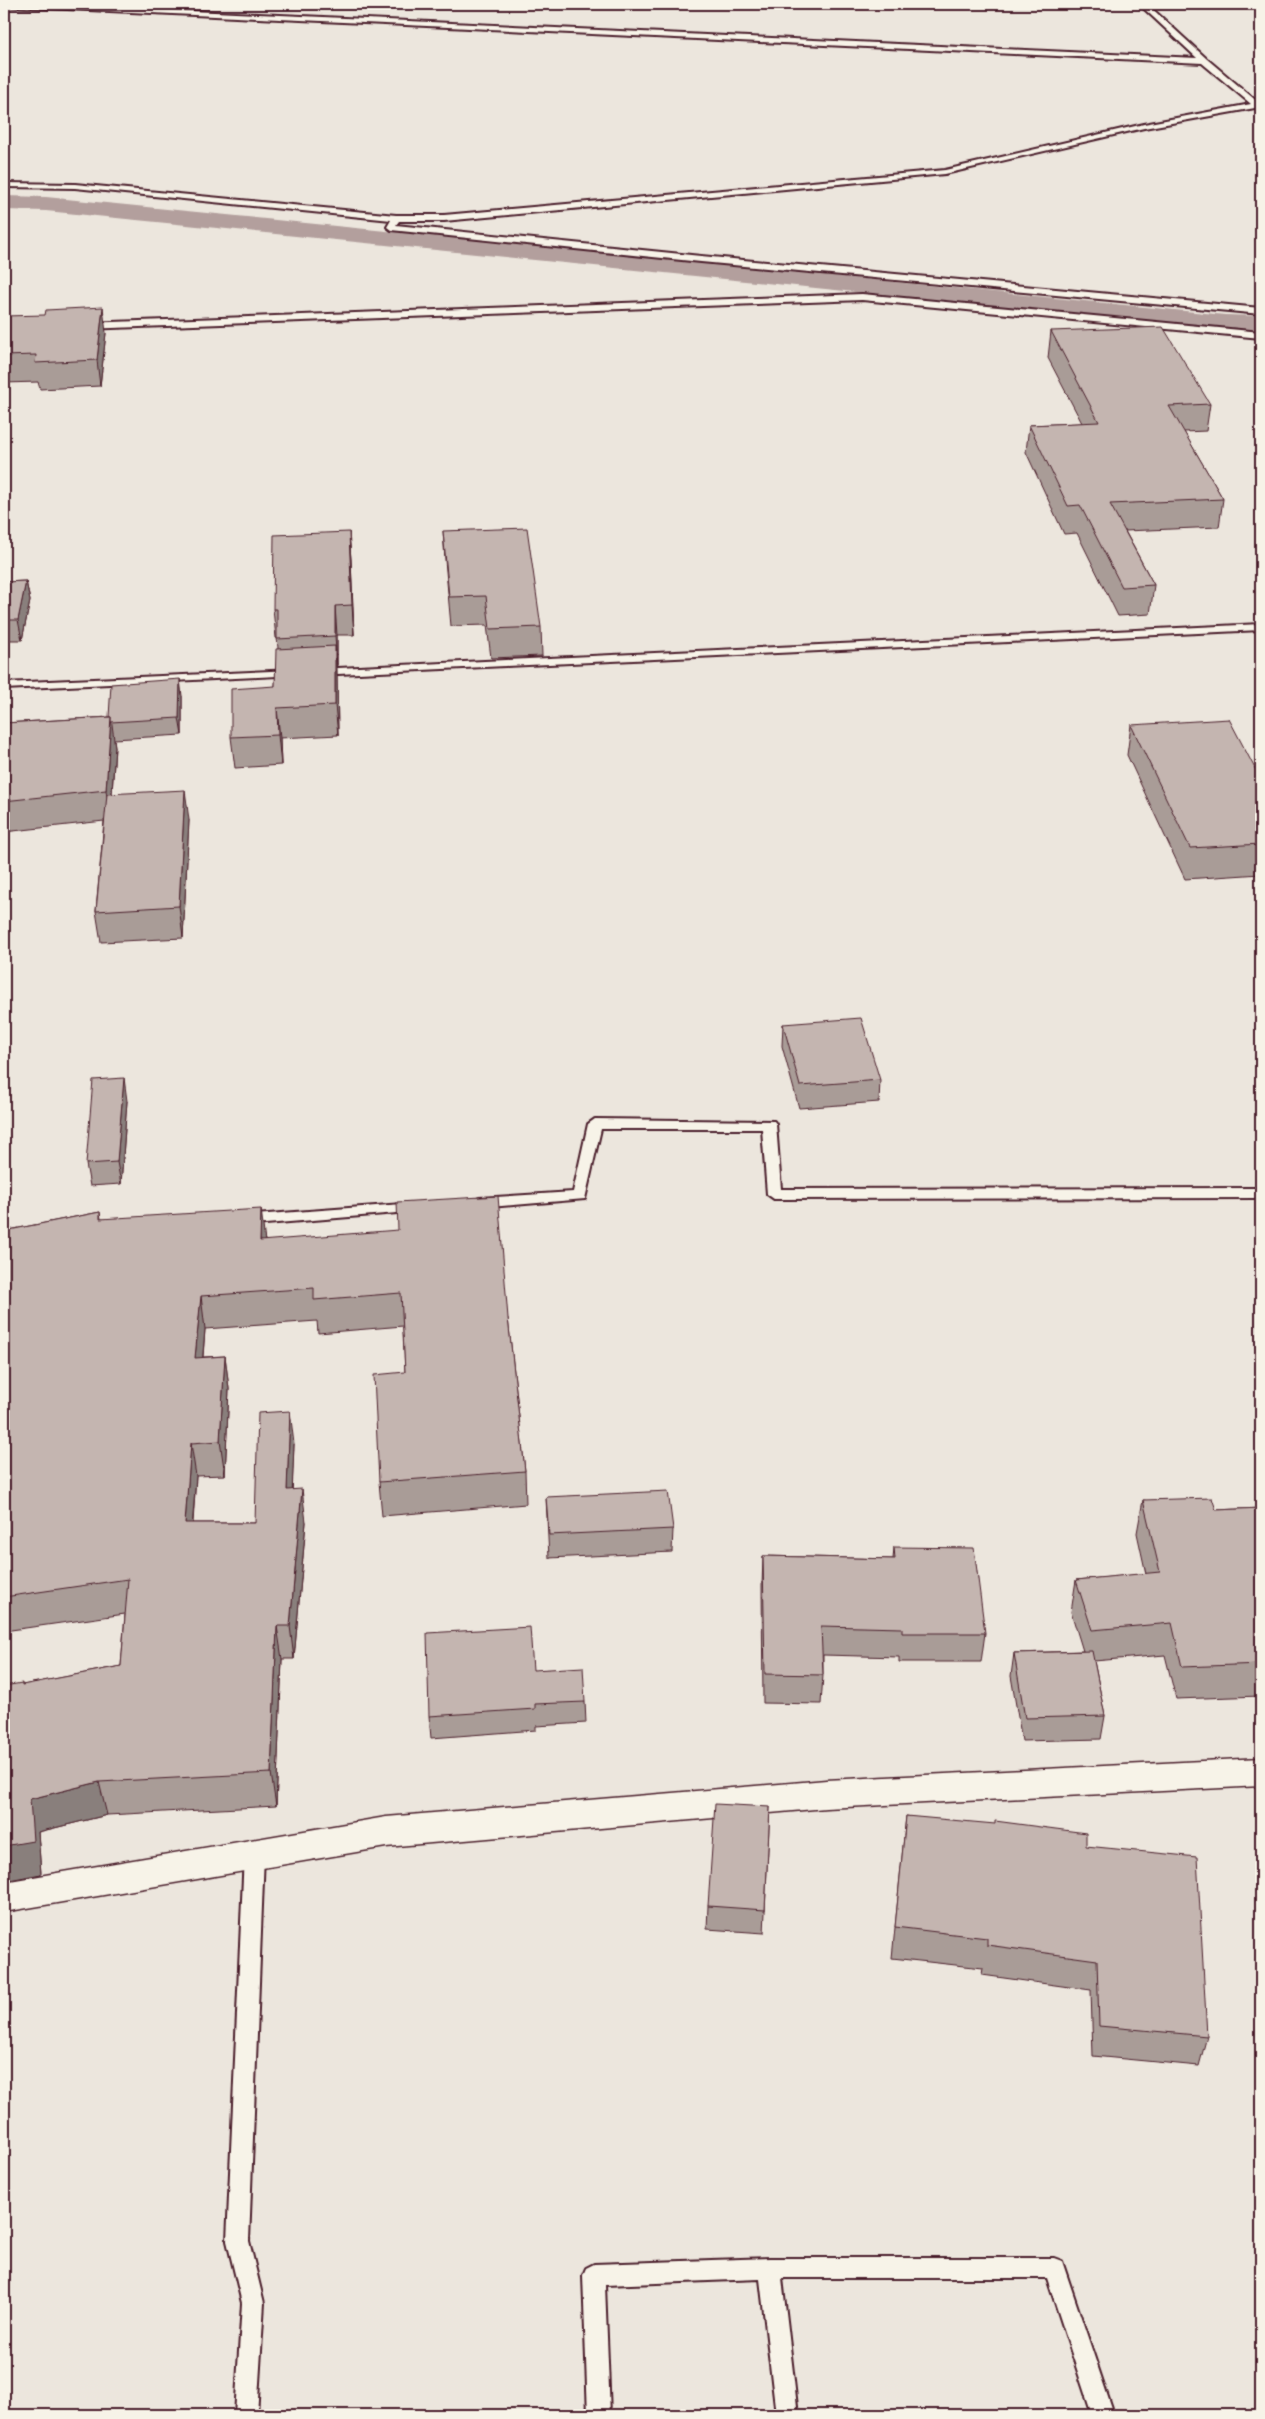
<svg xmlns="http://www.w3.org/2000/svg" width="1265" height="2419" viewBox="0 0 1265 2419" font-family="Pangolin,sans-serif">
<rect width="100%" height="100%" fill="#ece6dd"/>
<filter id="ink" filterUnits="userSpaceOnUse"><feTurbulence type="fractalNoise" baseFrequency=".02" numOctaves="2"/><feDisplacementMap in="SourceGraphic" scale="10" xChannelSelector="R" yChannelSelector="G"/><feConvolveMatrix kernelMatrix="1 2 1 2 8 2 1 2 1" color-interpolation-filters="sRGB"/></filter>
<g filter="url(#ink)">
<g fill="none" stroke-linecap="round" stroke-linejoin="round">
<polygon fill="#b39f9d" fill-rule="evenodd" points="4,196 46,197 1225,315 1261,316 1261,330 1225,329 46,211 4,210"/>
<defs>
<g id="service">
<polygon points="4,4 44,4 1197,58 1139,4 1147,4 1207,59 1259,103 1261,103 1261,111 1255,108 1144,128 945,174 444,221 399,221 396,225 701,256 1261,308 1261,314 701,262 391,230 387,227 391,220 75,188 4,187 4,183 75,184 396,215 444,215 945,170 1144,124 1251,104 1202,63 4,6"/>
<polygon points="862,294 1261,332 1261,338 862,300 85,329 80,326 85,323"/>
<polygon points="1261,624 1261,630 317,675 311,672 317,669"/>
<polygon points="294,670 298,671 298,675 4,689 4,683"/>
<polygon points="595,1119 774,1121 776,1124 781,1189 1261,1188 1261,1198 774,1199 767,1194 762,1129 601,1129 585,1199 479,1208 474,1206 472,1203 474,1200 479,1198 573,1192 588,1124"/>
<polygon points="416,1203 421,1205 423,1208 421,1211 242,1226 237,1225 234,1221 237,1217 242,1216"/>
<polygon points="254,1846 261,1848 264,1854 249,2241 264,2303 257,2415 235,2415 242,2303 227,2241 244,1854 247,1848"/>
<polygon points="770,2258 1054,2258 1062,2261 1114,2415 1092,2415 1047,2278 782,2278 798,2415 776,2415 760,2279 605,2285 610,2415 588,2415 583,2275 586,2268 594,2264"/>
</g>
<polygon id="minor" points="1261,1758 1261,1786 826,1808 386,1847 4,1912 4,1882 386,1817 826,1780"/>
</defs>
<use href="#service" stroke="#4a1f2b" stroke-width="4"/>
<use href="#minor" stroke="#4a1f2b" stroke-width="3"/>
<use href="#service" fill="#f7f3e8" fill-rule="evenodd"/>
<use href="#minor" fill="#f7f3e8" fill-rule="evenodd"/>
</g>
<g fill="#a99c97" stroke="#4a1f2b">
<polygon points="4,316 106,333 100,386 40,389 38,382 4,383"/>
<polygon points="1051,331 1210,404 1206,431 1184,432 1223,499 1219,527 1125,531 1154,585 1150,614 1118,616 1077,533 1064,534 1026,452 1029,425 1082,423 1048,358"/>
<polygon points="443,531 541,627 542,656 491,658 487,625 451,626 445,560"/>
<polygon points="349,532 351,560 354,635 337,635 337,675 338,735 280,738 281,765 235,768 231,737 275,686 278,648 277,638 276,638 273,609"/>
<polygon points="26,581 30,601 22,640 4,640 4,582"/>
<polygon points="182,696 182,735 114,739 115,747 112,794 189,820 183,938 101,942 96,911 104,821 4,832 4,723 109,717"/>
<polygon points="1131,725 1261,780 1261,874 1185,879 1127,755"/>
<polygon points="783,1024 880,1080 879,1102 799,1108 782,1046"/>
<polygon points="127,1101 121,1184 90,1186 86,1164"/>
<polygon points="100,1212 101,1219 265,1240 508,1318 525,1471 526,1504 382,1516 379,1482 405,1372 403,1326 318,1333 317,1321 205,1329 203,1357 225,1356 229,1389 225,1475 196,1476 193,1523 255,1523 294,1444 292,1489 306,1522 294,1659 282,1659 276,1806 107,1815 38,1832 41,1874 4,1881 4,1686 23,1685 121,1666 125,1614 4,1631 4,1231"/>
<polygon points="546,1497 673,1529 672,1552 549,1558"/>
<polygon points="1143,1500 1216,1510 1261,1508 1261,1696 1176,1699 1165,1655 1094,1661 1105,1716 1101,1739 1022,1741 1011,1676 1014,1653 1083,1651 1071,1612 1076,1580 1146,1574 1137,1533"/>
<polygon points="894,1547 985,1633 981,1662 899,1662 899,1657 823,1655 823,1675 821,1704 763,1703 762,1586 763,1556 893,1559"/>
<polygon points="533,1670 585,1702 586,1723 536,1726 536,1730 431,1738 429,1716"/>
<polygon points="770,1807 764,1933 707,1929 708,1906"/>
<polygon points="906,1816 1086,1846 1207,2036 1199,2066 1093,2056 1091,1990 982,1975 983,1968 892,1958"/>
</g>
<g fill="#897f7b" stroke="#4a1f2b">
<polygon points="103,307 106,333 100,386 97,360"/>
<polygon points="349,532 351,560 354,635 352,605"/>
<polygon points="26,581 30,601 22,640 18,620"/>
<polygon points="335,606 337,635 337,665 335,636"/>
<polygon points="335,646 337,675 338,735 335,705"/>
<polygon points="180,679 182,696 182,735 179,718"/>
<polygon points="277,708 280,738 281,765 278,735"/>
<polygon points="111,717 115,747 110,821 106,790"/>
<polygon points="185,790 189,820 183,938 179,906"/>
<polygon points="124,1078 127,1101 121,1184 117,1162"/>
<polygon points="261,1209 265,1242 260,1241"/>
<polygon points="201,1296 205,1329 200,1391 195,1358"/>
<polygon points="225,1356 229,1389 225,1475 220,1441"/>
<polygon points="290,1411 294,1444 291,1523 287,1490"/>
<polygon points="191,1443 196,1476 190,1557 185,1523"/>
<polygon points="302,1489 306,1522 294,1659 290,1626"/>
<polygon points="277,1626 282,1659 276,1806 271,1773"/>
<polygon points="99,1782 107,1815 38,1832 41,1874 4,1881 4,1846 30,1799"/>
</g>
<g fill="#c4b5b0" stroke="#4a1f2b">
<polygon points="103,307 97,360 35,363 36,355 4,356 4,316 45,315 46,310"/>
<polygon points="1163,327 1210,404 1169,406 1223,499 1110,504 1154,585 1122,587 1080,505 1068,506 1029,425 1099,422 1051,331"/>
<polygon points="527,528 541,627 490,629 486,596 449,597 443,531"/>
<polygon points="349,532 352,605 335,606 335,636 277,639 277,609 273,609 274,535"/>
<polygon points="26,581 18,620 4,620 4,582"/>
<polygon points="335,646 335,705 277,708 278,735 231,737 231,689 275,686 276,649"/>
<polygon points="180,679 179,718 111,722 111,717 109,717 111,684"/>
<polygon points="111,717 106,790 4,801 4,723"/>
<polygon points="1229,719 1261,780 1261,844 1190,848 1131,725"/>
<polygon points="185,790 179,906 96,911 107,794"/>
<polygon points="861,1018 880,1080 800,1086 783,1024"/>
<polygon points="124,1078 117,1162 86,1164 93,1080"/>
<polygon points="498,1196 508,1318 525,1471 379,1482 374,1375 405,1372 401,1293 314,1300 314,1288 201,1296 195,1358 225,1356 220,1441 191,1443 185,1523 255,1523 258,1413 290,1411 287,1490 302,1489 290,1626 277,1626 271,1773 99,1782 30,1799 33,1841 4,1846 4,1686 22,1683 22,1685 121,1666 128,1579 4,1597 4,1231 100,1212 100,1219 261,1209 260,1241 398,1230 397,1202"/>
<polygon points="668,1491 673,1529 549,1535 546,1497"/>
<polygon points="1212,1498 1216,1510 1261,1508 1261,1664 1182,1667 1172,1623 1092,1630 1076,1580 1160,1572 1143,1500"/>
<polygon points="894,1547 974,1548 985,1633 902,1633 902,1628 821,1626 823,1675 765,1674 763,1556 895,1559"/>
<polygon points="530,1627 533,1670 583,1667 585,1702 535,1704 535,1709 429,1716 427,1633"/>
<polygon points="1092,1651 1105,1716 1025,1718 1014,1653"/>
<polygon points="715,1804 770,1807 765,1910 708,1906"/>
<polygon points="906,1816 995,1824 995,1821 1086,1833 1086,1846 1197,1857 1207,2036 1099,2026 1097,1960 987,1945 987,1938 895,1927"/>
</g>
</g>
<rect width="1265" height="2419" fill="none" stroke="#f7f3e8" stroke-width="20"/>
<rect x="10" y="10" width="1245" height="2399" fill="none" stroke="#4a1f2b" stroke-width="2" filter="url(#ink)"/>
</svg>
